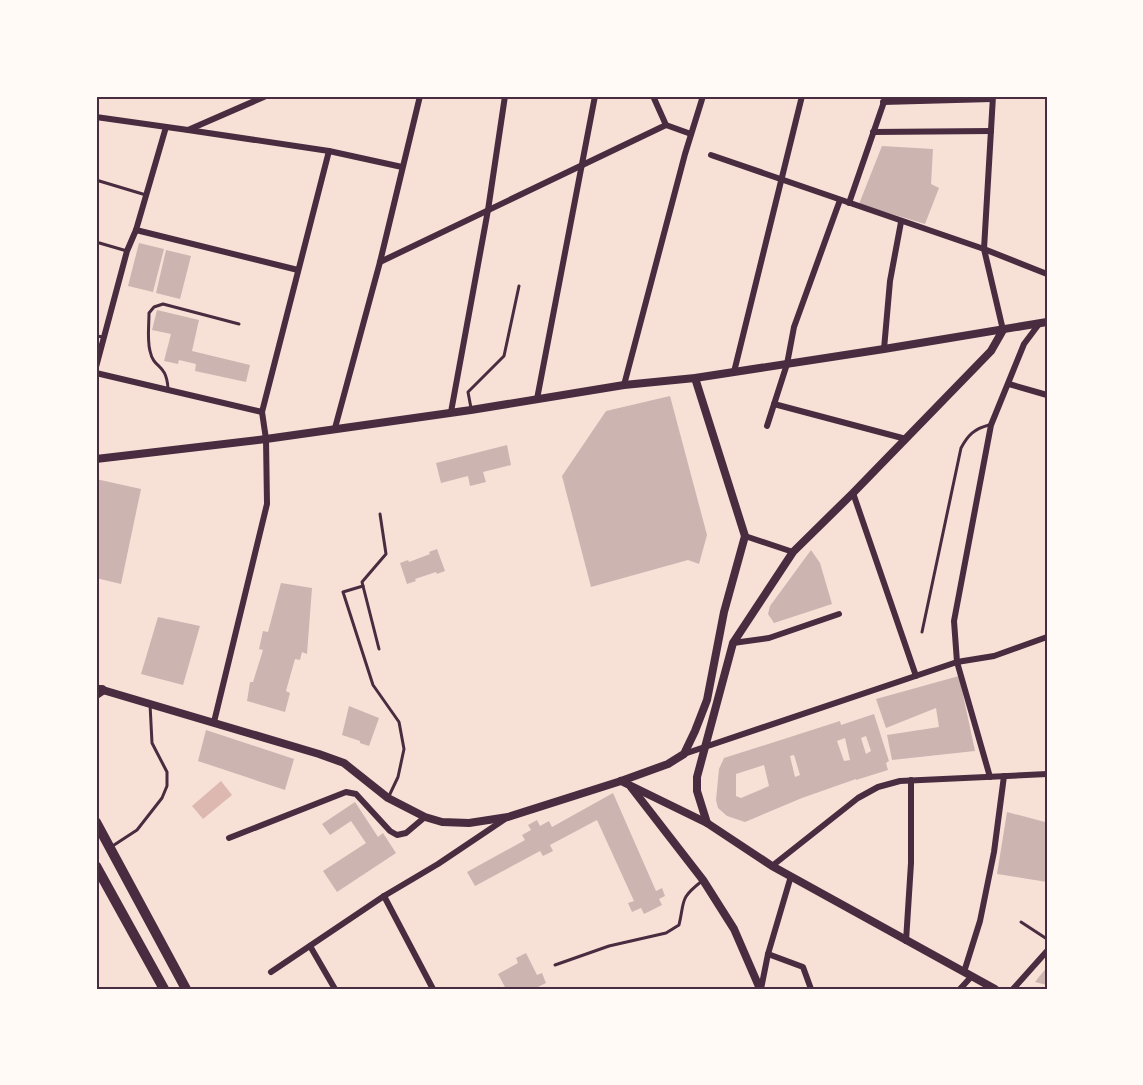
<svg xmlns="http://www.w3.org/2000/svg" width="1143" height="1085" viewBox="0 0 1143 1085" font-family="Overpass,sans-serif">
<rect width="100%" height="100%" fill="#f7e1d7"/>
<polygon fill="#dcb8b0" points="221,781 232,795 203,819 192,806"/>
<g fill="#ccb4b1" fill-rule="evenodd">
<polygon points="882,146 933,149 931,184 939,188 925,224 859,204"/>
<polygon points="139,243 164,249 153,292 128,286"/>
<polygon points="166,250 191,256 180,299 156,293"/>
<polygon points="157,310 199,320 192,351 250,365 246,382 195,371 196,364 179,360 178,364 164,361 171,334 152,330"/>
<polygon points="670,396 707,535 699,564 688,560 591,587 562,476 606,411"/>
<polygon points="507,445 511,465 483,472 486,482 470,486 468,476 441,483 436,463"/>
<polygon points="96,479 141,489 121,584 96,578"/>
<polygon points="437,549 445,571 437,574 436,572 415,579 416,581 407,584 400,563 408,560 409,562 430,554 429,552"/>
<polygon points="811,550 820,563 832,604 774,623 768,614 770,606"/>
<polygon points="281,583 312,588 307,654 302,652 300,660 295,659 286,691 290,693 285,712 247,701 250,682 253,682 263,650 259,649 263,631 268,632"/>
<polygon points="158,617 200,626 183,685 141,674"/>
<polygon points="959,676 975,751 892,760 887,735 939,727 936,708 886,728 876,699"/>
<polygon points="349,706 379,718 369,746 360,743 360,741 342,735"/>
<path d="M874,714l15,47 -3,2 2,7 -32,10v-1l-54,19 -57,24 -18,-6 -9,-8 -2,-8 3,-31 5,-11 116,-37 1,4zM866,736l5,15 -5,3 -5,-16zM845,738l5,22 -6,1 -7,-20zM794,755l6,20 -5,2 -5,-21zM764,765l5,21 -28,12 -5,-2v-22z"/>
<polygon points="206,730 294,759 285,790 198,761"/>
<polygon points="613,793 656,891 662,888 665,896 659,899 662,905 644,914 641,908 632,912 628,903 634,901 597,820 550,845 553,851 543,856 540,851 475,886 467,872 525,840 522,835 531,830 528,825 537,820 540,826 549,821 552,827"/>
<polygon points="355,802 378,837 383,833 396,853 337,892 323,871 366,843 351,821 330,835 322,824"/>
<polygon points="1007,812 1045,822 1047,817 1047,882 997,874"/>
<polygon points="526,953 537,975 542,973 546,983 534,989 506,989 498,974 518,963 516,958"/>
<polygon points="1047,967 1047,985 1035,982"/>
</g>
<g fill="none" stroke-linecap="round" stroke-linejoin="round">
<g stroke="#4a2c40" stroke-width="3">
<polyline points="96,180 146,195"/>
<polyline points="96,242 127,251"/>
<polyline points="96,336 104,337"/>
<path d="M168,388c-2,-26 -14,-18 -18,-37 -3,-11 -1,-26 -1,-38l5,-6 9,-3 76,20"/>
<polyline points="471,408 468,392 504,356 519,286"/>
<polyline points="363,586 343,592 373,685 399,722 404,749 398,777 389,796"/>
<path d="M922,632l39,-184c7,-13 13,-19 28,-23"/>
<polyline points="379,649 362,582 386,554 380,514"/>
<polyline points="111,847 137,830 162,798 167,786 167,772 152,743 150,704"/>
<polyline points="1021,922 1047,939"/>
<path d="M555,965l54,-19 57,-13 13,-8c6,-25 0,-26 23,-44"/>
</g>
<g stroke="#4a2c40" stroke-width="6">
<polyline points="653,96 666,125 691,134"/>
<polyline points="993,96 984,249 1003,330"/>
<polyline points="883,102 992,99"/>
<polyline points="96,117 188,130 266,96"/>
<polyline points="188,130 329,151 402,167"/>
<polyline points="873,132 991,131"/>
<polyline points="711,155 984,249 1047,274"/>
<polyline points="849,203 886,96"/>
<polyline points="136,230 298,270"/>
<polyline points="380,262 666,125"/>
<polyline points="884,349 890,281 901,222"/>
<polyline points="96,367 127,251 136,230 166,127"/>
<polyline points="734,372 802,96"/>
<polyline points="96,373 262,412"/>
<polyline points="1009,384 1047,395"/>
<polyline points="624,385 685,154 703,96"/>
<polyline points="537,399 595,96"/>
<polyline points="774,404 906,439"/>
<polyline points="451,412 488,210 505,96"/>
<polyline points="767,426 787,364 794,327 840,200"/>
<polyline points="335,428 380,262 420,96"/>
<polyline points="853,493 916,676"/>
<polyline points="745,536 793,552"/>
<polyline points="733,643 769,638 839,614"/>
<polyline points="214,722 267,504 266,439 262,412 329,151"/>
<polyline points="684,754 957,662 994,656 1047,637"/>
<polyline points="990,777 957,662 954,621 991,425 1024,344 1039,324"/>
<polyline points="229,838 346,792 356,794 390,831 397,835 406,833 425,817"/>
<polyline points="772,866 858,798 878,787 900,781 1047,774"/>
<polyline points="384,896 433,989"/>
<polyline points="906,941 911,863 911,780"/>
<polyline points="310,946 335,989"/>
<polyline points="768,954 803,967 811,989"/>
<polyline points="271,972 384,896 438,864 505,819"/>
<polyline points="964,972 980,921 994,852 1004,776"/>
<polyline points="761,989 768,954 791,876"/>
<polyline points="960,989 971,977"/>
<polyline points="1013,989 1047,951"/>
</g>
<g stroke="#4a2c40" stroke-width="8">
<polyline points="96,459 266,439 471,410 624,385 695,378 884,349 1047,322"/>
<polyline points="96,688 319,754 344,763 388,798 425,817 442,822 469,823 508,817 621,781 668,764 684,754 695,731 707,700 724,612 745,536 695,378"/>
<polyline points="621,781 707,823 772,866 995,989"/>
<polyline points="631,787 703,880 734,929 760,989"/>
<polyline points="707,823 697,791 697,777 733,643 793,552 853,493 991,351 1003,330"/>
</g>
<g stroke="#4a2c40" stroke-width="10">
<polyline points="96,694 102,690"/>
<polyline points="96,822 186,989"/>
<polyline points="96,866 164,989"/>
</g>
</g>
<rect width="1143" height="1085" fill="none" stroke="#fffaf5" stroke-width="195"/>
<rect x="98" y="98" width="948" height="890" fill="none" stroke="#4a2c40" stroke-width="2"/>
</svg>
